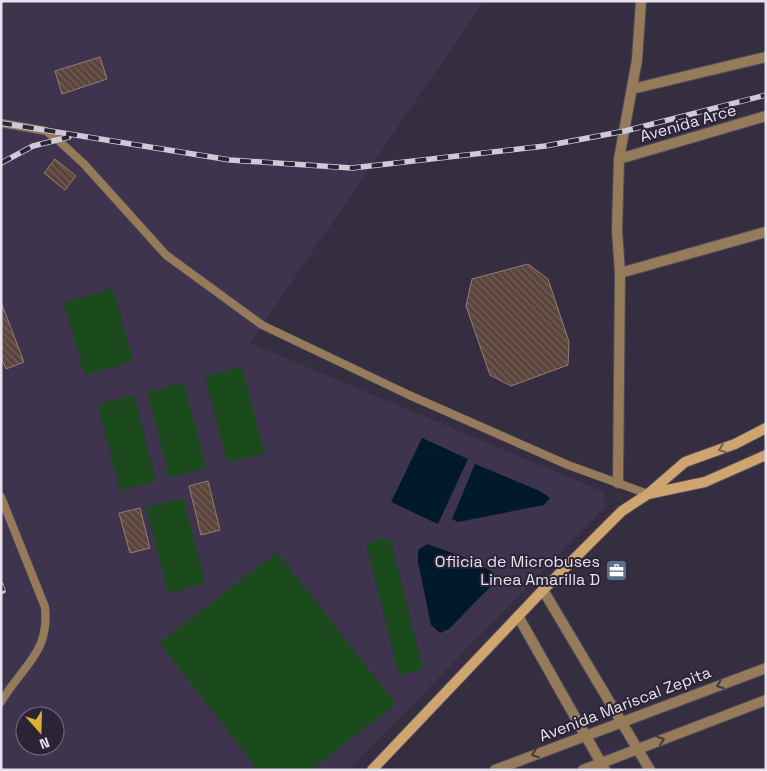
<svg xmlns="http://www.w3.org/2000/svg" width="767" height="771" viewBox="0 0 767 771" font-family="'Space Grotesk',sans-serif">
<defs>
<pattern id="building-back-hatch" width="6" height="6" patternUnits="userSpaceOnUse" patternTransform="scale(1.25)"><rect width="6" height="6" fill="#5b443c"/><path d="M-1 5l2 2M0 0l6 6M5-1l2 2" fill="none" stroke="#735f58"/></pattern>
</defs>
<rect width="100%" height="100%" fill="#352d40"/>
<path fill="#3f344d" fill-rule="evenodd" d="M1,1h483l-234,342 354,149 1,15 -256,263h-348zM25,716h30v30h-30z"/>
<g fill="#1b4b1c">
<polygon points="113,289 133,361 84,375 64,302"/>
<polygon points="242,367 264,453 227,462 205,376"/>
<polygon points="184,383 206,468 169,478 148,392"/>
<polygon points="134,395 156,481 120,491 98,405"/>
<polygon points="183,498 205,583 168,593 146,507"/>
<polygon points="390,538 423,669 399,675 366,543"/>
<polygon points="277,552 396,704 311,770 258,770 160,643"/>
</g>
<g fill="#001a2b">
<polygon points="422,438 468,459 438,524 391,502"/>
<polygon points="475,464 540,491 550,498 544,505 458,522 452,519"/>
<polygon points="427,544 472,560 494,573 494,583 449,629 440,633 431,625 418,562 418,550"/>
</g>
<g fill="url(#building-back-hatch)" stroke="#977d74">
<polygon points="100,57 107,79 62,94 55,71"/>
<polygon points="55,159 76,176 65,190 44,173"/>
<polygon points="528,264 548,279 569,342 568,365 511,386 490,375 466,306 472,279"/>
<polygon points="1,302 24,362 6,369 1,357"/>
<polygon points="208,481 220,530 201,535 189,486"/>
<polygon points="140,508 150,548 130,553 119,513"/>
</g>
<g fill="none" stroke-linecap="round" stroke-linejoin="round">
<defs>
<g id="lane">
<polyline points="1,123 46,131 58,140 84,164 166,255 262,325 409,395 568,465 648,494"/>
<path d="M1,497l44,110c5,46 -23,59 -44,95"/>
</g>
<g id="street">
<polyline points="632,89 766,57"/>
<polyline points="619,159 766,116"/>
<polyline points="620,273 766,232"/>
<polyline points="618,483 620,273 617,230 619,159 637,60 641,1"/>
<polyline points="543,590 650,770"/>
<polyline points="518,616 605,770"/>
<polyline points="495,770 766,668"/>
<polyline points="583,770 766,700"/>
</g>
<g id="secondary">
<polyline points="648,494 705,482 766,455"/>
<polyline points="372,770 543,590 622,511 648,494 685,462 735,444 766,428"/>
</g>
</defs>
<use href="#lane" stroke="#514a5c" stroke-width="9"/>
<use href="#street" stroke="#514a5c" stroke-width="12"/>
<use href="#secondary" stroke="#514a5c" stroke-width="12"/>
<use href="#lane" stroke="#967b5a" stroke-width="8"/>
<use href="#street" stroke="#967b5a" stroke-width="10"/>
<use href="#secondary" stroke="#cfa46f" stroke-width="10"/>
<defs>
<g id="rail">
<polyline points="1,123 230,160 352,168 545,146 625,131 766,95"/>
<polyline points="1,163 33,146 69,137"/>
<polyline points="1,585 3,591"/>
</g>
</defs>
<use href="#rail" stroke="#cfcad7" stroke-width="5.5"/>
<use href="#rail" stroke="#2b2336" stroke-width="4" stroke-dasharray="11" stroke-linecap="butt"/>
</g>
<defs><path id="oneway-chevron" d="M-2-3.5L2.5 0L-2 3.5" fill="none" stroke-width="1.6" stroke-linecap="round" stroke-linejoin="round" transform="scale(1.25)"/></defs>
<use stroke="#755d50" href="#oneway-chevron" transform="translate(722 449) rotate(159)"/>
<g stroke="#46393f">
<use href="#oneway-chevron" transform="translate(720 685) rotate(159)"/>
<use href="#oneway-chevron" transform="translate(661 740) rotate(-20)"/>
<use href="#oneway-chevron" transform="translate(535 754) rotate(159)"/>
</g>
<defs>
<symbol id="office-square" viewBox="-11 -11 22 22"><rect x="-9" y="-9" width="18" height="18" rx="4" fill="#5c6f8a" stroke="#2b2336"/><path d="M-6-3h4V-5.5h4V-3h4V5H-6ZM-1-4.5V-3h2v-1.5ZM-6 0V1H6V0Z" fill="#fff"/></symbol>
</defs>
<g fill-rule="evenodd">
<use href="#office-square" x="604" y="558" width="25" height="25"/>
</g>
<g text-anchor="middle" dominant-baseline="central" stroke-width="4" stroke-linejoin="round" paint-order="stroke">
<g font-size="16" fill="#e7e2ee" stroke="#2b2336">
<text transform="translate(688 123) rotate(-16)">Avenida Arce</text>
<text transform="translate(625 704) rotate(-21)">Avenida Mariscal Zepita</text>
</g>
<g font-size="16" fill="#e7e2ee" stroke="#2b2336" text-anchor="end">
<text x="600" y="561">Ofiicia de Microbuses<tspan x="600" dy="18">Linea Amarilla D</tspan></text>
</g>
</g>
<rect width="767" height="771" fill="none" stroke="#e7e2ee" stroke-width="5"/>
<g transform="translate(40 731) rotate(160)"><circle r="24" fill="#2b2336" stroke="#766f80"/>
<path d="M0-4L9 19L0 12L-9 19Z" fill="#dcb233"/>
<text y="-8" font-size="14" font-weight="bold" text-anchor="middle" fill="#e7e2ee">N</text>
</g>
</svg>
